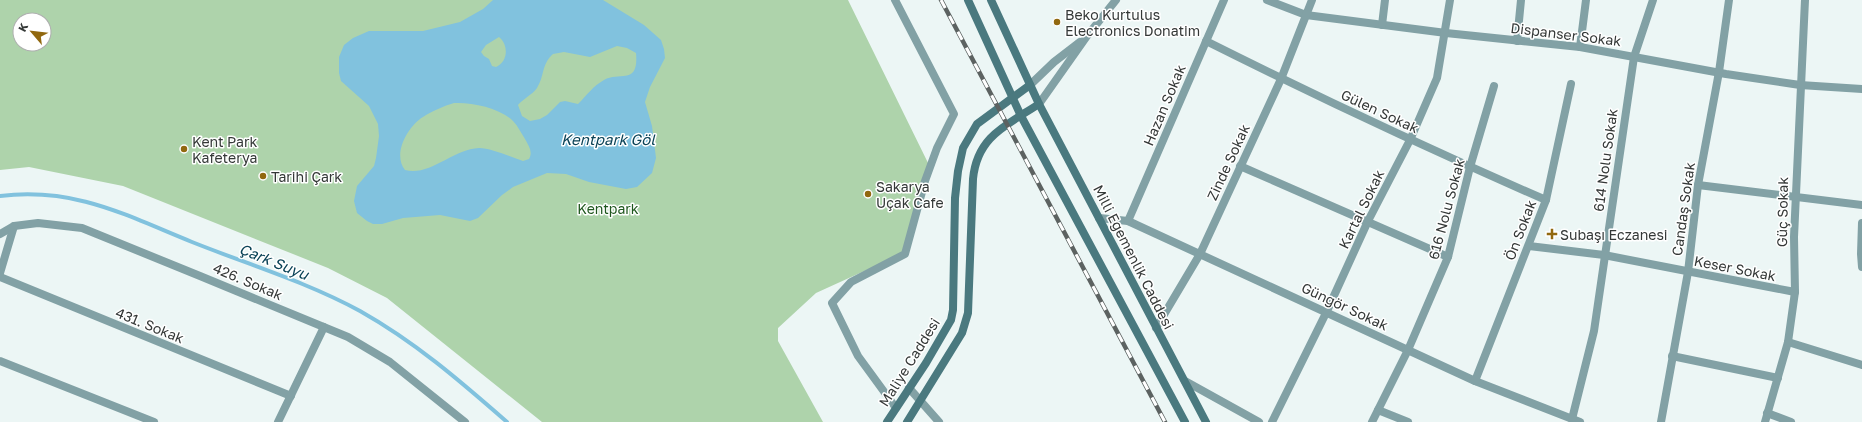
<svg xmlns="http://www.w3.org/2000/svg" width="1862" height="422" viewBox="0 0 1862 422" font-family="'Golos Text',sans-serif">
<rect width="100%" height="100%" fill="#ecf6f5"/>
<path fill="#aed3ab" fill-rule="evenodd" d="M0,0h848l82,167 -24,85 -90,41 -38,35v13l45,81h-281l-155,-124 -59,-30 -205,-82 -94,-19 -29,3zM20,20h24v24h-24z"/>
<path fill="#81c2de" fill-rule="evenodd" d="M493,0h110l41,25 17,15 3,9 1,9 -15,29 -5,15 7,24 4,32 -4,15 -15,14 -11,2 -37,-7 -23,-8 -19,-1 -34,14 -11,8 -24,23 -8,3 -30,-6 -37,3 -21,6h-9l-6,-3 -10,-8 -3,-12 3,-15 17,-20 2,-8 3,-22 -1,-12 -9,-18 -28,-25 -2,-8v-16l5,-12 9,-7 16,-7h54l37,-9 23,-13zM499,37c10,8 9,25 -3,30l-4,-1 -3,-7 -5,-3 -3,-4 5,-7zM617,46l10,2 9,5c3,33 -16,18 -32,27 -11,6 -17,15 -26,24l-13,-3 -5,1 -13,13 -7,4 -10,2 -8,-5 -4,-11c6,-7 14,-10 19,-17 8,-13 4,-23 16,-34l11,-2 26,5zM454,103c18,-1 46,5 59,18 5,5 8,12 12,18 4,7 8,13 4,20l-6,2c-12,-4 -32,-13 -44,-13 -26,1 -50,29 -74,22 -13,-16 3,-44 18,-53 9,-6 21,-11 31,-14z"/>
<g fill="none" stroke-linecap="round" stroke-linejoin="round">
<path stroke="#81c2de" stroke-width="4" d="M0,196c75,-9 125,19 192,46 55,22 115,40 168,69 55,31 99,69 147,111"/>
<g stroke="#82a1a5" stroke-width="8">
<polyline points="895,0 954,114 937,148 925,181 905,254 851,282 832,303 858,356 896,408"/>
<polyline points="1267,0 1306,15 1446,33 1580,47 1726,74 1800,85 1862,89"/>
<polyline points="1382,25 1385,0"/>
<path d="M1206,41c112,56 225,109 340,159"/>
<polyline points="1517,41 1521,0"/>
<polyline points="1580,47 1586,0"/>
<polyline points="1030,85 1054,62 1080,42"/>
<polyline points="1039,104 1087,36 1116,0"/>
<polyline points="1240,166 1448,257"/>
<polyline points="1698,185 1862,205"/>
<polyline points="1099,218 1128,221 1475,381 1580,422"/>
<polyline points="1128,221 1224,0"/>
<polyline points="1862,223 1861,254 1862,267"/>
<polyline points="0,234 14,226 38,223 82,228 200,276 348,337 390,362 465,422"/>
<polyline points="1529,246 1604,255 1795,292"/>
<polyline points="0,273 14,226"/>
<polyline points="0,277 291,396"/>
<polyline points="1156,328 1200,254 1281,79 1312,0"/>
<polyline points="1788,342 1862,365"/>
<polyline points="1672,356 1778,378"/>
<polyline points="0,361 154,422"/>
<polyline points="1185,381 1259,422"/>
<polyline points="1475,381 1546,200 1571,84"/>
<polyline points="909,388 939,422"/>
<polyline points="1378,410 1408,422"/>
<polyline points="1767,413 1791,422"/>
<polyline points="1572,419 1594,331 1634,57 1653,0"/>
<polyline points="278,422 324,327"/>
<polyline points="1272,422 1327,311 1368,221 1410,140 1437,78 1450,0"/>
<polyline points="1372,422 1408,350 1448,257 1470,167 1494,86"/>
<polyline points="1661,422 1688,272 1698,185 1719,72 1729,0"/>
<polyline points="1765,422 1788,342 1795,292 1794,237 1805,0"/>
</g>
<g stroke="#4a797f" stroke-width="8">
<polyline points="968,0 1021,116 1185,422"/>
<polyline points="991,0 1039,104 1206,422"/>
<polyline points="887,422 926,363 951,320 953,310 955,198 958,171 963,148 977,124 1030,85"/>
<path d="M907,422l55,-89 6,-20 5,-134c4,-43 34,-54 66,-75"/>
</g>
<defs>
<polyline id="rail" points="941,0 1165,422"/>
</defs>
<use href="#rail" stroke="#5c6261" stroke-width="4.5"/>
<use href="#rail" stroke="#fff" stroke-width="3" stroke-dasharray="9" stroke-linecap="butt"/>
</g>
<g fill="#91680f" stroke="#fff" stroke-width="1.5">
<circle cx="1057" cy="22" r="4"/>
<circle cx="184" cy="149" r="4"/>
<circle cx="263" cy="176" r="4"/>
<circle cx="868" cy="194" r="4"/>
<path d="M1550 228h4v4h4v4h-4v4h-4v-4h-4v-4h4z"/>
</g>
<g text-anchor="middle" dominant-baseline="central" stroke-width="3" stroke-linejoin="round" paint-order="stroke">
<g font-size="14" fill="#343837" stroke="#fff" text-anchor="start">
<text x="1065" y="14">Beko Kurtulus<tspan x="1065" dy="16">Electronics Donatim</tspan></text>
<text x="192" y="141">Kent Park<tspan x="192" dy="16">Kafeterya</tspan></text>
<text x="271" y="176">Tarihi Çark</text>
<text x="876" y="186">Sakarya<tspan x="876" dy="16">Uçak Cafe</tspan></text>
<text x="1560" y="234">Subaşı Eczanesi</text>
</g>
<g font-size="14" fill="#343837" stroke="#fff">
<text transform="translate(1566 34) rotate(7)">Dispanser Sokak</text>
<text transform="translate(1164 105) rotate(-67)">Hazan Sokak</text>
<text transform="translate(1380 111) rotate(25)">Gülen Sokak</text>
<text transform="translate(1605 160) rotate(-82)">614 Nolu Sokak</text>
<text transform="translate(1228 162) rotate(-65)">Zinde Sokak</text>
<text transform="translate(1361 209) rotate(-64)">Kartal Sokak</text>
<text transform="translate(1446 209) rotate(-75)">616 Nolu Sokak</text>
<text transform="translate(1683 209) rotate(-82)">Candaş Sokak</text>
<text transform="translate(1782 212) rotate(-89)">Güç Sokak</text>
<text transform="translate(1520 230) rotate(-69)">Ön Sokak</text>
<text transform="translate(1134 257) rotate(63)">Milli Egemenlik Caddesi</text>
<text transform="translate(1735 268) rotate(11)">Keser Sokak</text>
<text transform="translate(248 281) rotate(23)">426. Sokak</text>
<text transform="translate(1345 306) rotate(25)">Güngör Sokak</text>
<text transform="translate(150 325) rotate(22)">431. Sokak</text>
<text transform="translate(909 362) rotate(-58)">Maliye Caddesi</text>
</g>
<g font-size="14" fill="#1f571e" stroke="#fff">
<text x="608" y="208">Kentpark</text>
</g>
<g font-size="15" font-style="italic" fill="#0b4357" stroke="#fff">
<text x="608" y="139">Kentpark Göl</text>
<text transform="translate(274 261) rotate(22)">Çark Suyu</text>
</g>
</g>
<g transform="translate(32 32) rotate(298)"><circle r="19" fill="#ffffff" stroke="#aeafaf"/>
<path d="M0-3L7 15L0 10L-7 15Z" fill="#91680f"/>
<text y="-6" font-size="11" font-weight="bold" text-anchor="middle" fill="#343837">K</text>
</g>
</svg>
